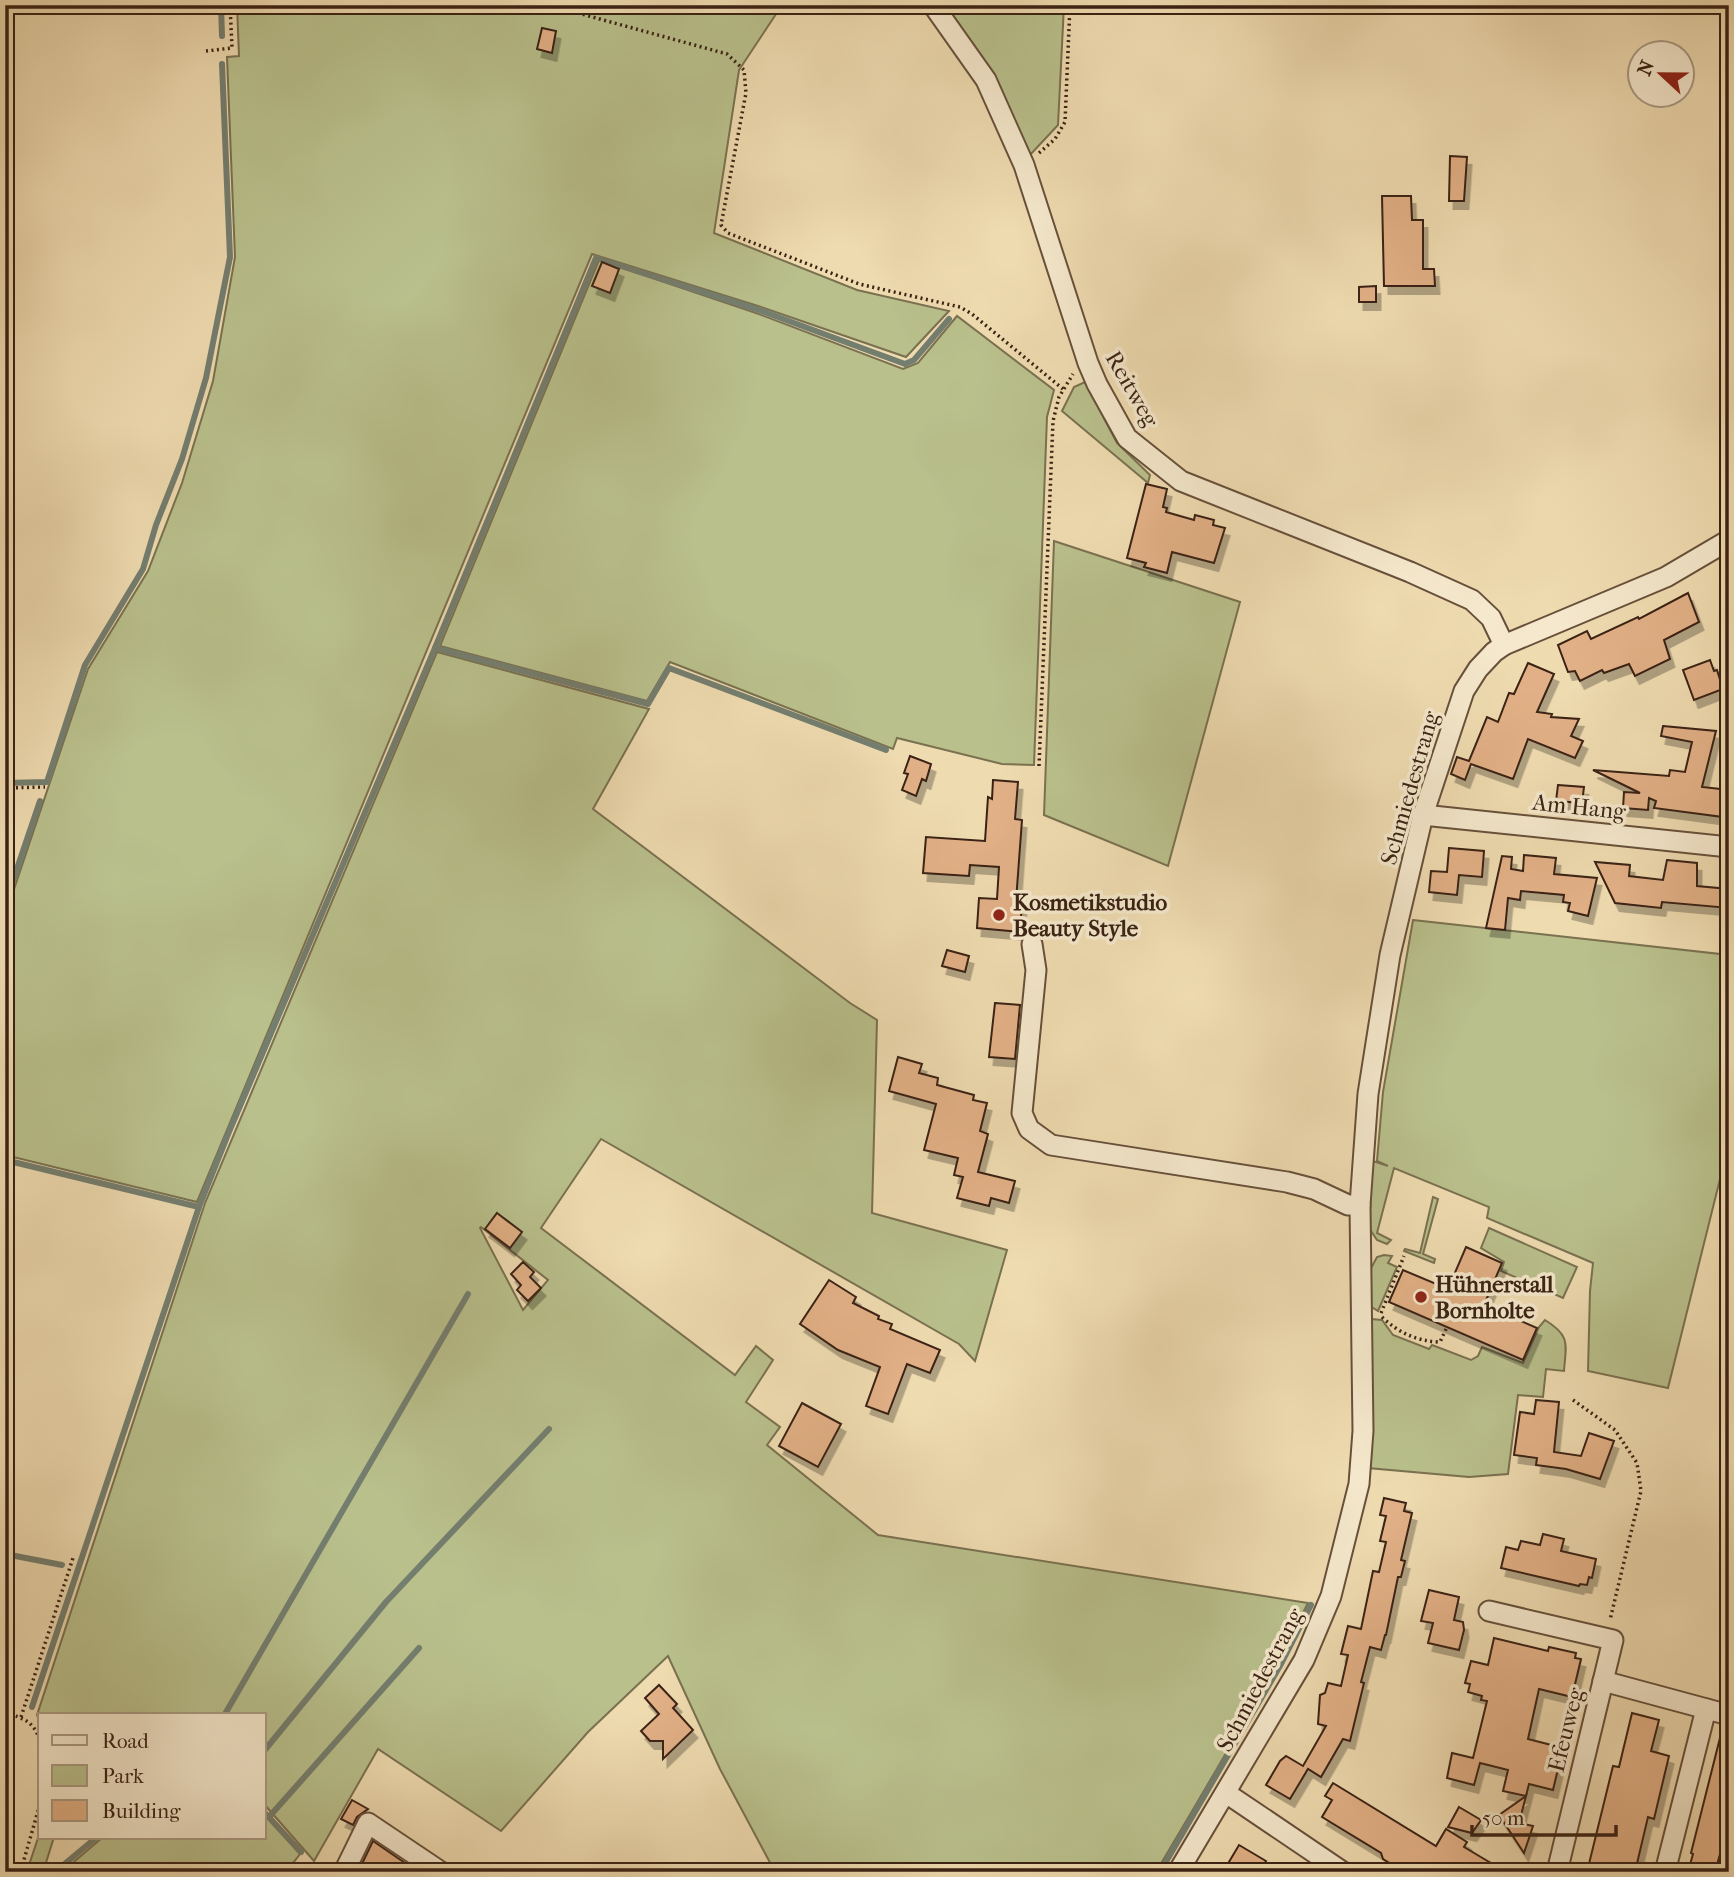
<svg xmlns="http://www.w3.org/2000/svg" width="1734" height="1877" viewBox="0 0 1734 1877" font-family="'IM FELL French Canon',serif">
<defs>
<filter id="shadow"><feDropShadow dx="4.5" dy="8" stdDeviation="0" flood-color="#0004"/></filter>
</defs>
<rect width="100%" height="100%" fill="#efdbb0"/>
<filter id="stains"><feTurbulence type="fractalNoise" baseFrequency=".00286" numOctaves="4"/><feColorMatrix values="0 0 0 0 .2 0 0 0 0 .09 0 0 0 0 .02 0 0 0 .5 -.17"/></filter>
<radialGradient id="worn" r=".72"><stop offset=".6" stop-color="#630" stop-opacity="0"/><stop offset="1" stop-color="#630" stop-opacity=".3"/></radialGradient>
<g fill="#b9c08c" stroke="#7a7150" stroke-width="2" fill-rule="evenodd">
<polygon points="237,5 782,5 739,70 714,233 857,290 949,311 906,357 758,306 592,254 197,1202 5,1155 5,916 88,669 148,571 182,483 213,381 235,257 227,57 239,56"/>
<polygon points="946,5 1064,5 1058,125 1030,155 993,74"/>
<polygon points="599,260 756,313 903,369 918,363 957,316 1054,390 1047,417 1034,765 1002,764 897,738 893,749 670,662 647,701 440,646"/>
<polygon points="1085,382 1117,443 1150,475 1148,483 1062,411 1074,387"/>
<polygon points="1054,541 1240,602 1168,866 1044,815"/>
<path d="M437,652l212,57 -56,100 257,194 27,17 -5,193 135,37 -32,111 -16,-17 -358,-205 -60,89 194,147 21,-29 17,14 -27,42 34,25 -13,18 111,90 430,68c-47,92 -99,180 -152,269h-180l-7,-5 -3,5h-191l-55,-103 -52,-113 -80,76 -87,99 -123,-82 -64,112 -50,-57v-90h-224v8l-3,-7 168,-512zM481,1227l67,53 -25,30 -43,-82z"/>
<polygon points="1413,920 1729,955 1729,1143 1668,1388 1588,1371 1590,1291 1593,1263 1487,1218 1489,1207 1394,1168 1377,1233 1391,1240 1387,1244 1377,1240 1367,1225 1370,1160 1388,1166 1377,1161 1383,1092"/>
<polygon points="1433,1197 1438,1199 1423,1254 1435,1259 1434,1263 1404,1251 1405,1249 1420,1253"/>
<polygon points="1489,1228 1577,1267 1563,1298 1501,1271 1504,1262 1481,1248"/>
<polygon points="1384,1255 1392,1256 1388,1263 1397,1267 1378,1311 1370,1306 1370,1270 1377,1257"/>
<path d="M1371,1319l11,1 11,15 36,14 3,-4 39,15 7,-4 4,-9 41,16 16,-36 6,-7c26,16 21,24 19,51l-18,-2 -3,28 -25,-2 -10,79 -39,3 -101,-9 3,-41z"/>
<polygon points="264,1814 300,1854 286,1872 62,1872 103,1837 264,1837"/>
<polygon points="40,1832 40,1837 54,1837 44,1869 29,1865"/>
</g>
<g fill="none" stroke-linecap="round" stroke-linejoin="round">
<g stroke="#747e6f" stroke-width="6">
<polyline points="221,5 222,36"/>
<polyline points="435,648 648,704 669,668 886,750"/>
<polyline points="5,783 47,782 85,665 143,569 156,525 182,459 206,378 230,257 222,64"/>
<polyline points="5,904 40,801"/>
<polyline points="5,1160 199,1207 32,1707"/>
<polyline points="199,1207 229,1132 435,648 596,258 759,310 905,364 914,360 949,319"/>
<polyline points="5,1554 62,1565"/>
<polyline points="225,1714 468,1294"/>
<polyline points="264,1751 386,1602 549,1429"/>
<polyline points="264,1812 301,1852"/>
<polyline points="269,1817 419,1648"/>
<polyline points="55,1872 97,1837"/>
<polyline points="1160,1872 1281,1664 1311,1605"/>
</g>
</g>
<g fill="#e2b086" stroke="#3a2214" stroke-width="2" filter="url(#shadow)">
<polygon points="542,28 556,31 552,53 537,49"/>
<polygon points="1450,156 1467,157 1464,201 1449,201"/>
<polygon points="1382,196 1411,196 1412,220 1423,220 1423,269 1434,269 1435,286 1384,286"/>
<polygon points="602,262 619,269 610,293 592,286"/>
<polygon points="1376,286 1376,302 1359,302 1359,287"/>
<polygon points="1146,484 1167,489 1163,507 1167,508 1166,512 1194,520 1195,515 1214,520 1213,525 1225,528 1214,563 1172,552 1167,573 1144,567 1146,563 1127,558"/>
<polygon points="1688,593 1699,622 1664,640 1670,659 1635,676 1629,664 1604,673 1602,670 1580,681 1575,671 1568,672 1558,645 1587,631 1591,639 1638,617 1639,619"/>
<polygon points="1710,660 1714,671 1717,670 1723,689 1694,700 1683,670"/>
<polygon points="1528,663 1554,674 1537,712 1552,714 1551,717 1579,719 1571,736 1583,741 1575,758 1528,739 1513,779 1471,764 1465,780 1451,774 1457,757 1469,761 1487,717 1498,722 1509,693 1514,694"/>
<polygon points="1663,726 1716,731 1702,787 1729,790 1729,815 1723,814 1723,817 1654,808 1656,801 1649,798 1648,810 1623,808 1624,792 1640,793 1593,770 1669,776 1670,770 1685,772 1692,742 1661,736"/>
<polygon points="910,756 931,764 926,781 922,779 916,796 902,790 908,774 904,773"/>
<polygon points="993,780 1018,782 1015,819 1022,820 1016,901 1022,901 1020,932 977,928 979,898 997,899 999,867 970,865 969,876 923,873 926,837 985,841 988,797 992,799"/>
<polygon points="1558,785 1584,787 1582,803 1556,801"/>
<polygon points="1449,848 1484,851 1482,877 1459,875 1457,895 1429,892 1431,871 1447,872"/>
<polygon points="1524,855 1556,858 1554,874 1597,878 1588,916 1568,911 1570,903 1563,902 1564,895 1521,891 1520,900 1508,898 1505,930 1486,928 1502,856 1512,857 1511,869 1523,871"/>
<polygon points="1667,860 1697,863 1697,886 1729,889 1729,908 1662,902 1661,908 1615,903 1595,862 1630,865 1629,876 1663,880"/>
<polygon points="947,950 969,956 965,972 942,966"/>
<polygon points="995,1003 1020,1005 1015,1059 989,1057"/>
<polygon points="898,1057 922,1064 919,1073 938,1078 937,1085 974,1095 973,1100 987,1103 980,1131 988,1134 978,1172 1015,1181 1009,1203 991,1198 989,1206 957,1198 963,1177 954,1175 958,1158 924,1150 936,1104 889,1091"/>
<polygon points="497,1213 522,1232 510,1248 485,1229"/>
<polygon points="1466,1247 1502,1263 1484,1305 1537,1328 1523,1360 1389,1302 1403,1270 1448,1289"/>
<polygon points="523,1262 534,1272 530,1277 541,1288 528,1301 517,1290 521,1285 511,1274"/>
<polygon points="829,1280 856,1297 853,1303 879,1316 878,1319 892,1324 890,1329 940,1350 930,1373 907,1364 888,1414 866,1406 880,1367 838,1350 800,1324"/>
<polygon points="1536,1400 1559,1402 1554,1452 1581,1456 1589,1433 1614,1441 1600,1479 1566,1469 1536,1465 1537,1458 1514,1455 1520,1412 1534,1414"/>
<polygon points="802,1403 841,1424 818,1467 779,1446"/>
<polygon points="1384,1498 1406,1503 1404,1511 1412,1513 1401,1560 1405,1561 1401,1577 1398,1577 1386,1635 1385,1635 1381,1650 1370,1647 1361,1682 1364,1683 1350,1741 1343,1739 1321,1777 1308,1769 1290,1799 1266,1785 1280,1761 1286,1756 1303,1766 1326,1726 1318,1724 1320,1695 1325,1693 1328,1683 1341,1686 1348,1655 1341,1654 1348,1626 1361,1629 1373,1571 1379,1572 1386,1542 1380,1541 1386,1516 1380,1515"/>
<polygon points="1543,1534 1564,1539 1561,1551 1596,1559 1592,1578 1589,1577 1587,1585 1580,1584 1579,1586 1501,1568 1506,1547 1518,1550 1521,1541 1540,1545"/>
<polygon points="1429,1590 1459,1597 1454,1620 1463,1622 1464,1630 1459,1650 1428,1643 1433,1623 1421,1621"/>
<polygon points="1494,1638 1548,1651 1549,1647 1576,1653 1575,1658 1581,1659 1572,1697 1539,1689 1528,1739 1563,1748 1553,1790 1529,1784 1526,1796 1503,1791 1508,1770 1480,1763 1474,1785 1447,1778 1452,1753 1473,1758 1487,1701 1481,1700 1482,1696 1468,1692 1470,1684 1465,1683 1471,1661 1488,1665"/>
<polygon points="659,1685 677,1704 673,1708 693,1730 663,1759 663,1741 650,1741 641,1731 659,1714 645,1698"/>
<polygon points="1632,1713 1659,1720 1651,1751 1669,1756 1654,1819 1648,1817 1635,1872 1587,1872 1613,1766 1619,1767"/>
<polygon points="1723,1726 1729,1727 1729,1822 1715,1872 1688,1872 1693,1854 1691,1853"/>
<polygon points="1333,1783 1436,1846 1446,1829 1467,1842 1464,1847 1506,1872 1412,1872 1401,1865 1396,1867 1383,1859 1381,1853 1322,1817 1332,1800 1325,1796"/>
<polygon points="1526,1796 1519,1823 1533,1826 1524,1853 1499,1815"/>
<polygon points="352,1800 368,1809 357,1817 353,1825 341,1819"/>
<polygon points="1459,1807 1481,1820 1472,1833 1448,1827"/>
<polygon points="373,1841 405,1863 400,1872 358,1872"/>
<polygon points="1239,1845 1266,1861 1260,1872 1223,1872"/>
</g>
<g fill="none" stroke-linecap="round" stroke-linejoin="round">
<defs>
<g id="minor">
<polyline points="933,5 986,80 1024,165 1088,363 1097,384 1127,438 1181,481 1410,572 1472,600 1491,618 1504,645"/>
<polyline points="1423,815 1729,847"/>
<polyline points="1032,944 1036,970 1022,1113 1029,1129 1051,1145 1287,1182 1314,1189 1348,1205 1360,1205"/>
<polyline points="1489,1611 1613,1640 1557,1872"/>
<polyline points="1603,1681 1729,1715"/>
<polyline points="1226,1793 1343,1872"/>
<polyline points="344,1872 368,1823 441,1872"/>
<polyline points="1178,1872 1304,1660 1331,1596 1359,1484 1363,1431 1360,1205 1368,1094 1390,955 1423,815 1464,691 1478,669 1494,652 1504,645 1666,577 1729,540"/>
<polyline points="1665,1872 1706,1709"/>
</g>
</defs>
<use href="#minor" stroke="#67503b" stroke-width="23"/>
<g stroke="#3a2214" stroke-width="3.5" stroke-dasharray="2 3.5" stroke-linecap="butt">
<polyline points="567,10 727,54 744,70 746,93 721,225 728,233 859,284 960,307 972,314 1063,389"/>
<polyline points="206,51 232,48 230,5"/>
<polyline points="1039,153 1055,139 1065,122 1070,5"/>
<polyline points="1039,766 1053,421 1059,397 1073,374"/>
<polyline points="5,788 45,787"/>
<polyline points="1381,1313 1404,1256"/>
<path d="M1382,1317c17,16 34,24 58,25l7,-15"/>
<polyline points="1573,1400 1615,1430 1637,1463 1641,1491 1610,1620"/>
<path d="M5,1713c19,5 30,9 35,29"/>
<polyline points="21,1717 73,1558"/>
<polyline points="5,1868 9,1868"/>
<polyline points="21,1870 40,1804"/>
</g>
<use href="#minor" stroke="#f5e8cc" stroke-width="19"/>
</g>
<g fill="#8f2418" stroke="#f5e8cc" stroke-width="2.5">
<circle cx="999" cy="915" r="7"/>
<circle cx="1421" cy="1297" r="7"/>
</g>
<g text-anchor="middle" dominant-baseline="central" stroke-width="7" stroke-linejoin="round" paint-order="stroke">
<g font-size="23" fill="#3a2214" stroke="#f5e8cc">
<text transform="translate(1132 389) rotate(60)">Reitweg</text>
<text transform="translate(1410 788) rotate(-74)">Schmiedestrang</text>
<text transform="translate(1579 807) rotate(6)">Am Hang</text>
<text transform="translate(1260 1680) rotate(-62)">Schmiedestrang</text>
<text transform="translate(1566 1730) rotate(-76)">Efeuweg</text>
</g>
<g font-size="23" font-weight="bold" fill="#3a2214" stroke="#f5e8cc" text-anchor="start">
<text x="1013" y="902">Kosmetikstudio<tspan x="1013" dy="26">Beauty Style</tspan></text>
<text x="1435" y="1284">Hühnerstall<tspan x="1435" dy="26">Bornholte</tspan></text>
</g>
</g>
<rect width="1734" height="1877" fill="none" stroke="#efdbb0" stroke-width="28"/>
<rect x="7" y="7" width="1720" height="1863" fill="none" stroke="#3a2214" stroke-width="3.5"/>
<rect x="14" y="14" width="1706" height="1849" fill="none" stroke="#3a2214" stroke-width="2"/>
<rect x="38" y="1713" width="228" height="126" fill="#f5e8cc" stroke="#aa9982" stroke-width="2"/>
<rect x="52" y="1735" width="35" height="10" fill="#f5e8cc" stroke="#aa9982" stroke-width="2"/>
<text x="102" y="1748" font-size="21" fill="#3a2214">Road</text>
<rect x="52" y="1765" width="35" height="21" fill="#b9c08c" stroke="#aa9982" stroke-width="2"/>
<text x="102" y="1783" font-size="21" fill="#3a2214">Park</text>
<rect x="52" y="1800" width="35" height="21" fill="#e2b086" stroke="#aa9982" stroke-width="2"/>
<text x="102" y="1818" font-size="21" fill="#3a2214">Building</text>
<g transform="translate(1661 74) rotate(292)"><circle r="33" fill="#f5e8cc" stroke="#aa9982" stroke-width="2"/>
<path d="M0-5L12 26L0 18L-12 26Z" fill="#8f2418"/>
<text y="-10" font-size="19" font-weight="bold" text-anchor="middle" fill="#3a2214">N</text>
</g>
<path d="M1472 1825v10h144v-10" fill="none" stroke="#3a2214" stroke-width="3.5"/>
<text x="1482" y="1825" font-size="21" fill="#3a2214" stroke="#f5e8cc" stroke-width="5" paint-order="stroke">50 m</text>
<rect width="100%" height="100%" filter="url(#stains)"/>
<rect width="100%" height="100%" fill="url(#worn)"/>
</svg>
